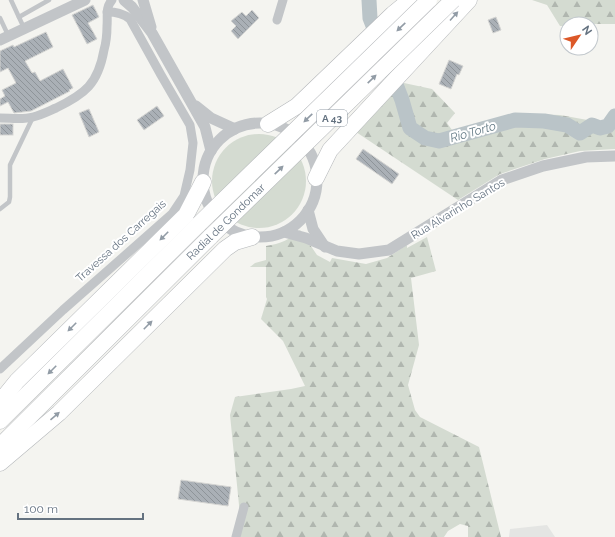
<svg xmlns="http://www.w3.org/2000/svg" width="615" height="537" viewBox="0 0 615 537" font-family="Raleway,sans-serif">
<defs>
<pattern id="forest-firs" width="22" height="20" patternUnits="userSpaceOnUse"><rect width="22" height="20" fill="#d4dbd1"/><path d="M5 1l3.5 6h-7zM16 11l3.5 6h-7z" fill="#b0b6af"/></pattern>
<pattern id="building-back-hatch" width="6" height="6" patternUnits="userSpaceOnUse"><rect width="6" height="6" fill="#aab0b6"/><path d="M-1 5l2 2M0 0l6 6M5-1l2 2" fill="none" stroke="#8e9499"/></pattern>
</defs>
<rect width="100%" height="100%" fill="#f4f4f0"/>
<polygon fill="#e4e5e3" points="547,525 555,537 509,537 510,529"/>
<circle fill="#d4dbd1" cx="259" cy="181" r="47"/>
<g fill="url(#forest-firs)">
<polygon points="532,0 615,0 615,24 567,24 567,26 560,26 547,5"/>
<polygon points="404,83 432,89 455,113 447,123 452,130 450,141 515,123 533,114 560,115 604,123 615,112 615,149 580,151 545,159 500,174 458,200 356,132"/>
<path d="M300,230l17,25 13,7 2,-4 34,6 21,-6 20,-13v3l20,-11 9,34 -25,7 8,67 -11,40 7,25 5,7 59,30 22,90h-33v-11l-8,-2 -12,7 -4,6h-207l3,-22 -10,-100 5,-18 56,-8 14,-3 -22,-45 -22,-22 6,-20 -1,-2v-30h-16l5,-4 11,-3v-14c14,-2 25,-7 34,-16z"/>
</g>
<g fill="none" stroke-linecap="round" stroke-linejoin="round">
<polyline stroke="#bac4c8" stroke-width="15" points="369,0 370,18 402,100 410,128 425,138 439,141 515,120 544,121 567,125 580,133 592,125 600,128 608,126 615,116"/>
</g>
<g fill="url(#building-back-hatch)" stroke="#d5d5d3">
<polygon points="93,5 99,17 88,23 97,39 87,44 72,15"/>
<polygon points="252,10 259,18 238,39 231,31 236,26 231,21 242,12 246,16"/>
<polygon points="496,17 501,30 493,33 488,20"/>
<polygon points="46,32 53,47 25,61 32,73 35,72 40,81 63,69 73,88 69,90 70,91 31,111 14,113 8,102 0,106 0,99 5,96 2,90 16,83 8,68 0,72 0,51 13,45 14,47"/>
<polygon points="449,60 463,66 459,75 457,74 451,89 439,84"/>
<polygon points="157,106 164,116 144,130 137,120"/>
<polygon points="89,109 99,132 89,137 79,113"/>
<rect x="0" y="124" width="13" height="11"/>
<polygon points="363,149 399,174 392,184 356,159"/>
<polygon points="181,480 231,487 228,506 178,499"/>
</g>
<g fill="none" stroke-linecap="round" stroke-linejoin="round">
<defs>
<g id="motorway">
<polyline points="268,124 297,106 393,14 410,0"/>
<polyline points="316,178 330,150 469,0"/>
<polyline points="0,402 17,381 186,215 203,182"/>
<polyline points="0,421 199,224"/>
<polyline points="0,446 211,236"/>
<polyline points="0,463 59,413 225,249 235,242 252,237"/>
</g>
</defs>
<use href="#motorway" stroke="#b4b7ba" stroke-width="17"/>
<g stroke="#c2c5c8" stroke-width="4.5">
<polyline points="11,0 24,28"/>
<polyline points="19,17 49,0"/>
<polyline points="0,18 8,35"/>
<polyline points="0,209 9,202 10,197 10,165 33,117"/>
</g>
<g stroke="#c2c5c8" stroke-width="9">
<polyline points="277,20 283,0"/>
<path d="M0,118c11,0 23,2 33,-1 8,-2 16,-6 23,-9 29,-14 42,-24 48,-58 2,-7 3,-16 3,-24 1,-10 -2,-18 5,-26"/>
<path d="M0,369l63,-59 109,-96 12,-18 6,-26 3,-27 -3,-18 -29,-50 -31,-56c-7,-6 -14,-7 -23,-7"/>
<polyline points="236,537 244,507"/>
</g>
<g stroke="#c2c5c8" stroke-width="11">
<polyline points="124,0 132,7 152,33 205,127 211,151"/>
<polyline points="143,0 151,27"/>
<polyline points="0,40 85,0"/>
<polyline points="196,106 211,118 235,129"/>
<circle cx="260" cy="180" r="57"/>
<polyline points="308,210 313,229 325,247"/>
<polyline points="284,232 306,238 337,251 359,254 389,250 502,180 543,166 586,157 615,156"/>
</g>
<use href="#motorway" stroke="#fff" stroke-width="16"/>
<defs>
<g id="motorway-bridge">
<polyline points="199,224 429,0"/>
<polyline points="211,236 453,0"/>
</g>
</defs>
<use href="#motorway-bridge" stroke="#b4b7ba" stroke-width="17" stroke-linecap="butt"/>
<use href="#motorway-bridge" stroke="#fff" stroke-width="16"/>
</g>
<defs><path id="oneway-solid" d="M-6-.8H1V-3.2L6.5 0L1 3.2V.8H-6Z"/></defs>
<g fill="#929ca6">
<use href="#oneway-solid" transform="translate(454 16) rotate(-48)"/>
<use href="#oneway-solid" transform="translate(401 27) rotate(136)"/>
<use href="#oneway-solid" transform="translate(372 79) rotate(-44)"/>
<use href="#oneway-solid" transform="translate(308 118) rotate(136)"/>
<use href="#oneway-solid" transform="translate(279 170) rotate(-44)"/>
<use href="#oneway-solid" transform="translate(164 236) rotate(135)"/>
<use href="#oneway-solid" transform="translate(148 325) rotate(-45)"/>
<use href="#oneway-solid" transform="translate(72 327) rotate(135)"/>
<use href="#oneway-solid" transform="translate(52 370) rotate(135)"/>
<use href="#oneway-solid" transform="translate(55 416) rotate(-41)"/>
</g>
<g text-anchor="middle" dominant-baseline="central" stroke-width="4" stroke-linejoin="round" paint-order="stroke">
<rect fill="#fff" stroke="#929ca6" stroke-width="1" x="317" y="110" width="30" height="16" rx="3"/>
<g font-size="10" font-weight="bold" fill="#647280">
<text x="332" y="118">A 43</text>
</g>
<g font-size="11" fill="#647280" stroke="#fff">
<text transform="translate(458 209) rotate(-31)">Rua Alvarinho Santos</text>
<text transform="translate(226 222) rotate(-44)">Radial de Gondomar</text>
<text transform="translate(121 241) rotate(-42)">Travessa dos Carregais</text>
</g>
<g font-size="12" font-style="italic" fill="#647a85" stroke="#fff">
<text transform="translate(473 132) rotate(-16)">Rio Torto</text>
</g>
</g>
<g transform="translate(579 36) rotate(55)"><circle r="19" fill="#ffffff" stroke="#c1c7cc"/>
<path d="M0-3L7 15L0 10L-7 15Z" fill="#dc5828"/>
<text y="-6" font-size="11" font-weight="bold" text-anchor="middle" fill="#647280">N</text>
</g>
<path d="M18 513v6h125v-6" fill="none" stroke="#647280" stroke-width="2"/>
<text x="24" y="513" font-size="12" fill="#647280" stroke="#ffffff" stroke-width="3" paint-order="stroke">100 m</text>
</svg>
